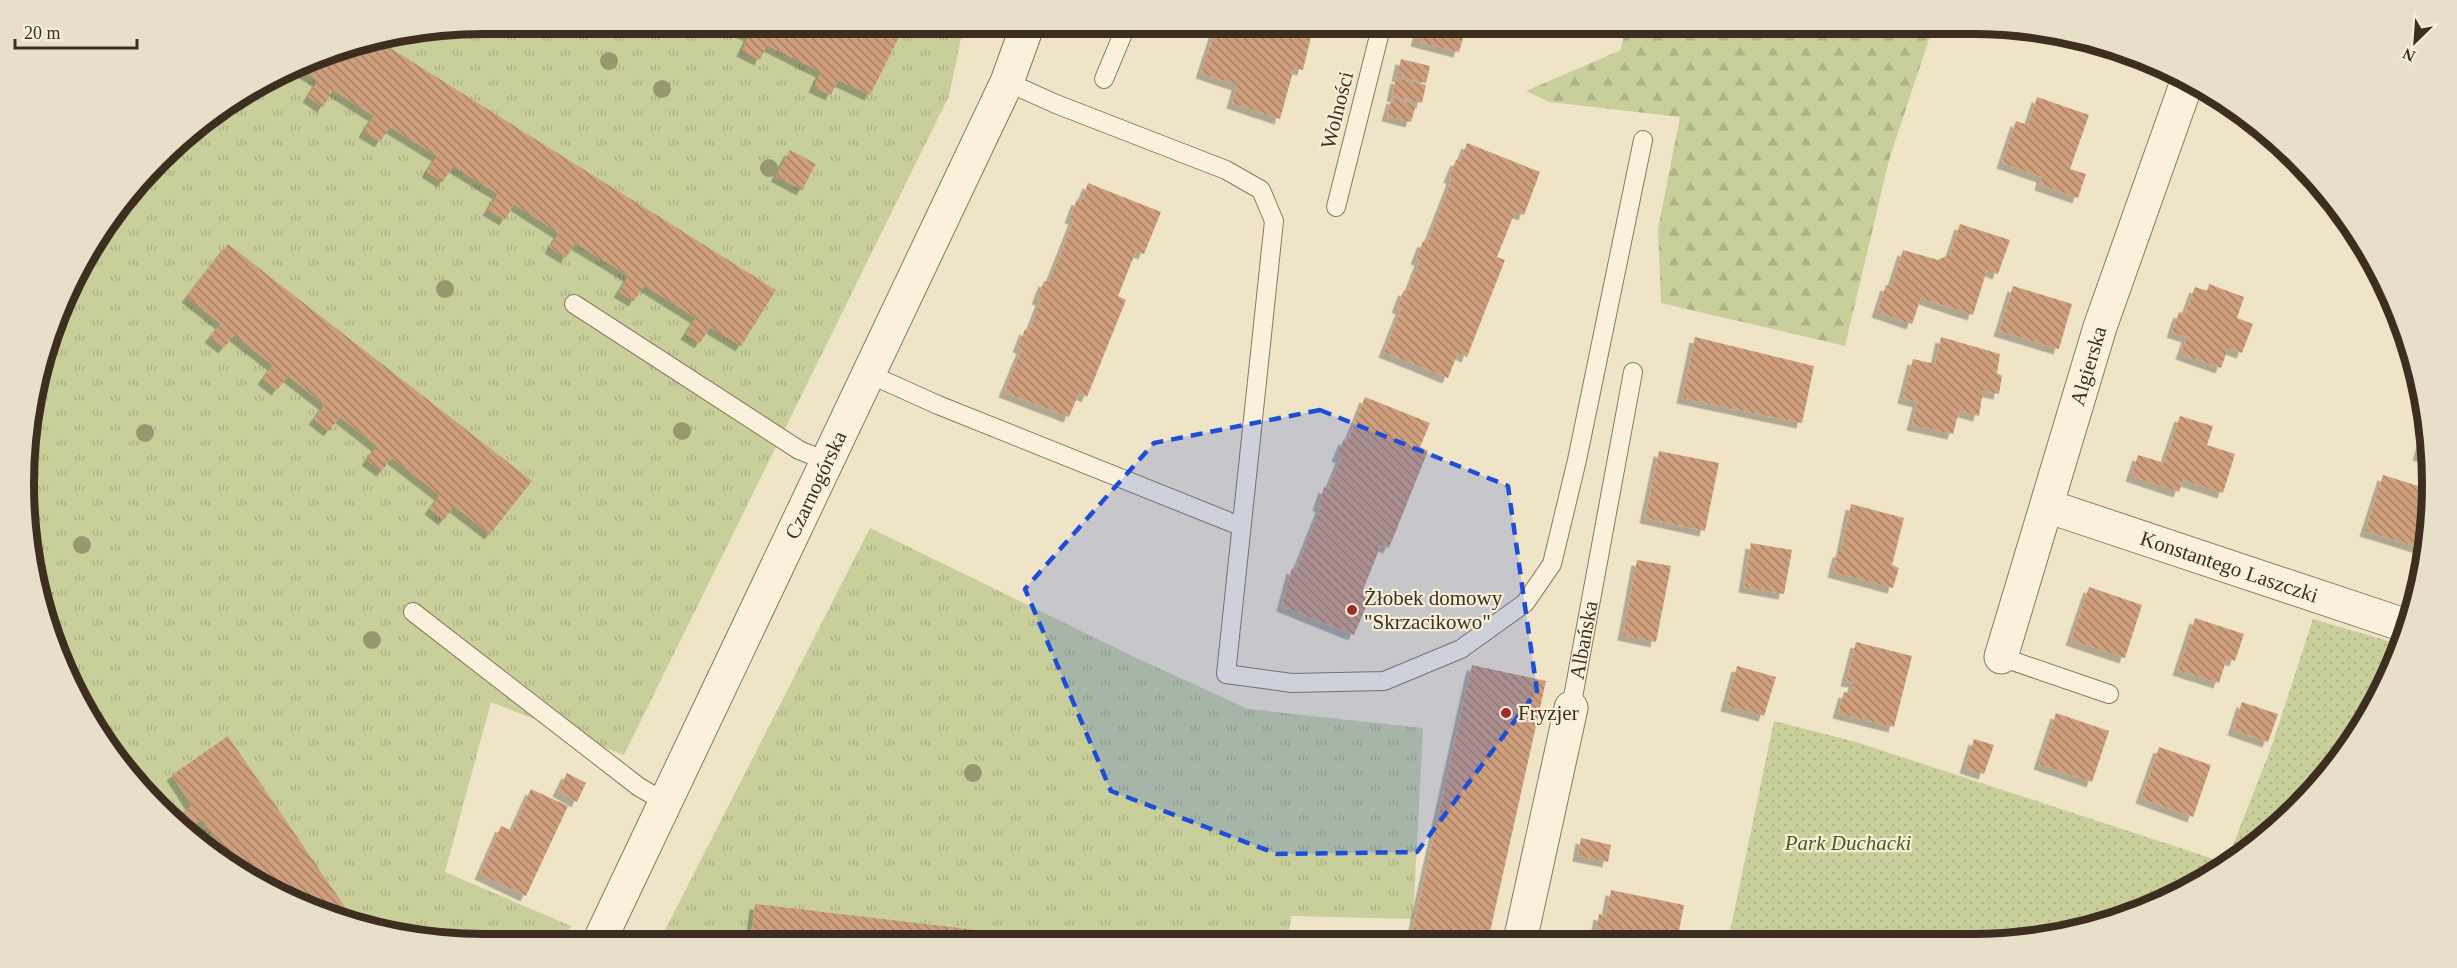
<svg xmlns="http://www.w3.org/2000/svg" width="2457" height="968" viewBox="0 0 2457 968" font-family="Georgia,serif">
<defs>
<pattern id="grass-tufts" width="24" height="20" patternUnits="userSpaceOnUse" patternTransform="scale(1.5)"><rect width="24" height="20" fill="#c9cf9b"/><path d="M3 7l-1-3M5 7V3M7 7l1-3M15 17l-1-3M17 17v-4M19 17l1-3" fill="none" stroke="#aeb285"/></pattern>
<pattern id="forest-firs" width="22" height="20" patternUnits="userSpaceOnUse" patternTransform="scale(1.5)"><rect width="22" height="20" fill="#c9cf9b"/><path d="M5 1l3.5 6h-7zM16 11l3.5 6h-7z" fill="#aeb285"/></pattern>
<pattern id="park-dots" width="8" height="8" patternUnits="userSpaceOnUse" patternTransform="scale(1.5)"><rect width="8" height="8" fill="#c9cf9b"/><path d="M2 2h.1M6 6h.1" fill="none" stroke="#aeb285" stroke-width="1.8" stroke-linecap="round"/></pattern>
<pattern id="building-back-hatch" width="6" height="6" patternUnits="userSpaceOnUse" patternTransform="scale(1.5)"><rect width="6" height="6" fill="#cf9f7d"/><path d="M-1 5l2 2M0 0l6 6M5-1l2 2" fill="none" stroke="#a98266"/></pattern>
<filter id="shadow"><feDropShadow dx="-5.5" dy="5.5" stdDeviation="0" flood-color="#0004"/></filter>
</defs>
<rect width="100%" height="100%" fill="#f0e4c8"/>
<g fill="url(#grass-tufts)">
<polygon points="484,24 964,24 949,96 624,755 491,702 445,872 571,926 562,944 484,944 336,920 204,849 101,739 59,660 33,574 28,424 49,336 85,254 181,138 254,85 336,49"/>
<polygon points="870,528 1132,656 1248,709 1423,728 1413,919 1291,916 1288,942 658,944"/>
</g>
<polygon fill="url(#forest-firs)" points="1626,24 1934,24 1889,160 1845,346 1661,303 1658,229 1680,117 1549,102 1526,91 1621,50"/>
<polygon fill="url(#park-dots)" points="2313,619 2402,645 2356,739 2276,830 2176,897 2033,940 1728,941 1774,721 1856,742 2226,863 2271,748"/>
<g fill="url(#building-back-hatch)" filter="url(#shadow)">
<polygon points="726,24 878,24 900,35 870,95 838,80 831,95 814,87 821,72 767,45 760,60 742,51 749,36"/>
<polygon points="1217,24 1314,24 1303,70 1294,68 1280,119 1232,103 1237,85 1201,73"/>
<polygon points="1421,24 1467,24 1459,52 1416,41"/>
<polygon points="379,41 776,290 741,346 710,327 700,343 686,334 696,318 644,285 634,301 619,292 629,276 575,243 566,258 550,248 559,233 514,204 505,220 488,210 498,194 453,166 443,182 427,172 437,156 390,127 380,142 364,132 374,116 333,90 323,107 308,97 318,81 295,67 336,49"/>
<polygon points="1401,59 1430,66 1426,83 1397,76"/>
<polygon points="1396,78 1426,85 1422,103 1392,96"/>
<polygon points="2037,97 2089,115 2070,169 2086,174 2078,198 2040,185 2042,177 2002,163 2016,121 2028,125"/>
<polygon points="1392,98 1416,105 1411,122 1387,116"/>
<polygon points="1467,143 1540,172 1524,215 1515,212 1497,257 1505,260 1467,357 1458,353 1448,378 1384,352 1401,309 1397,307 1404,290 1408,291 1420,260 1416,259 1423,241 1427,243 1452,179 1449,177 1456,160 1460,161"/>
<polygon points="790,150 816,164 802,190 776,176"/>
<polygon points="1088,183 1161,212 1144,254 1136,251 1118,296 1126,300 1087,397 1079,393 1069,417 1004,392 1022,348 1018,347 1025,329 1029,331 1041,300 1037,299 1044,281 1049,282 1074,219 1070,218 1077,199 1081,201"/>
<polygon points="1960,224 2010,240 1998,274 1987,270 1973,315 1921,298 1912,324 1877,312 1886,285 1891,287 1903,250 1938,260 1950,254"/>
<polygon points="228,244 532,481 490,534 454,506 444,520 430,509 440,495 392,458 382,471 367,460 377,446 340,417 329,431 314,419 325,405 288,376 277,390 263,379 273,365 234,335 224,348 210,337 221,324 187,297"/>
<polygon points="2209,284 2244,297 2237,318 2253,324 2242,353 2228,348 2221,368 2181,354 2187,337 2172,332 2179,312 2185,314 2195,287 2207,291"/>
<polygon points="2013,286 2072,304 2059,349 1999,331"/>
<polygon points="1695,337 1814,366 1802,423 1682,398"/>
<polygon points="1941,337 2000,354 1997,373 2002,376 1999,394 1983,391 1979,416 1959,411 1953,434 1912,425 1918,402 1903,398 1913,359 1935,364"/>
<polygon points="1365,397 1430,423 1420,447 1428,451 1389,548 1381,545 1363,590 1372,593 1354,635 1282,606 1292,568 1296,570 1321,507 1318,505 1324,487 1328,489 1341,458 1337,456 1344,439 1348,440"/>
<polygon points="2180,416 2213,426 2207,445 2235,454 2223,493 2183,480 2179,492 2131,476 2138,455 2164,463"/>
<polygon points="2427,425 2432,454 2432,459 2418,455"/>
<polygon points="1659,451 1719,463 1705,531 1645,518"/>
<polygon points="2383,475 2431,490 2429,540 2424,539 2421,548 2365,531"/>
<polygon points="1851,504 1904,518 1892,565 1899,568 1893,588 1833,572 1838,552 1841,552"/>
<polygon points="1751,543 1792,550 1784,594 1744,587"/>
<polygon points="1637,560 1671,566 1656,642 1623,635"/>
<polygon points="36,585 54,593 45,613 42,604"/>
<polygon points="2089,587 2142,605 2125,658 2071,640"/>
<polygon points="2195,618 2244,634 2235,661 2227,658 2219,683 2178,670"/>
<polygon points="1856,642 1912,656 1894,727 1838,713 1844,692 1851,694 1854,682 1846,681"/>
<polygon points="1472,665 1546,681 1488,941 1410,942"/>
<polygon points="1737,666 1776,677 1764,716 1726,706"/>
<polygon points="2242,702 2278,714 2268,742 2233,730"/>
<polygon points="2056,713 2109,731 2092,782 2039,764"/>
<polygon points="228,736 356,923 336,920 227,861 230,859 202,819 188,829 178,815 192,806 172,775"/>
<polygon points="1974,739 1994,745 1984,774 1965,768"/>
<polygon points="2159,747 2211,765 2193,817 2141,798"/>
<polygon points="567,773 586,783 577,802 558,791"/>
<polygon points="531,789 568,806 526,896 480,874 501,826 512,831"/>
<polygon points="1581,838 1611,845 1608,862 1578,856"/>
<polygon points="1611,890 1684,905 1677,941 1625,941 1595,935 1599,914 1606,916"/>
<polygon points="755,904 1069,941 1069,942 750,943"/>
<polygon points="1560,933 1588,939 1588,941 1558,941"/>
</g>
<g fill="none" stroke-linecap="round" stroke-linejoin="round">
<defs>
<g id="service">
<polyline points="1104,79 1127,24"/>
<polyline points="1007,82 1056,104 1226,170 1261,190 1274,221 1226,674 1292,683 1384,681 1461,649 1525,603 1552,564 1577,460 1643,140"/>
<polyline points="1336,207 1382,24"/>
<polyline points="574,304 799,450 826,461"/>
<polyline points="867,373 938,405 1240,526"/>
<polyline points="413,612 639,787 665,802"/>
<polyline points="2001,657 2109,694"/>
<path id="s1" d="M1571,708l62,-336"/>
</g>
<g id="minor">
<path id="s2" d="M2047,506l363,121"/>
<path id="s3" d="M2001,657l99,-330 88,-248"/>
<polyline points="1520,941 1571,708"/>
<path id="s4" d="M598,944l409,-862 21,-58"/>
</g>
</defs>
<use href="#service" stroke="#8d765c" stroke-width="20"/>
<use href="#minor" stroke="#8d765c" stroke-width="35"/>
<use href="#service" stroke="#faf1dc" stroke-width="18"/>
<use href="#minor" stroke="#faf1dc" stroke-width="33"/>
</g>
<g fill="#96986f">
<circle cx="609" cy="61" r="9"/>
<circle cx="662" cy="89" r="9"/>
<circle cx="769" cy="168" r="9"/>
<circle cx="445" cy="289" r="9"/>
<circle cx="682" cy="431" r="9"/>
<circle cx="145" cy="433" r="9"/>
<circle cx="82" cy="545" r="9"/>
<circle cx="372" cy="640" r="9"/>
<circle cx="973" cy="773" r="9"/>
</g>
<path fill="#1d4ed8" fill-opacity="0.2" stroke="#1d4ed8" stroke-width="4.5" stroke-dasharray="12 8" stroke-linejoin="round" d="M1320,410l188,76 29,205 -120,161 -140,2 -166,-63 -86,-202 129,-146z"/>
<g fill="#9e2a2b" stroke="#f7eed8" stroke-width="2">
<circle cx="1352" cy="610" r="6"/>
<circle cx="1506" cy="713" r="6"/>
</g>
<g text-anchor="middle" dominant-baseline="central" stroke-width="4.5" stroke-linejoin="round" paint-order="stroke">
<g font-size="21" fill="#3d2e20" stroke="#f7eed8">
<text transform="translate(1337 110) rotate(-76)">Wolności</text>
<text stroke="none"><textPath href="#s3" startOffset="304">Algierska</textPath></text>
<text stroke="none"><textPath href="#s4" startOffset="508">Czarnogórska</textPath></text>
<text stroke="none"><textPath href="#s2" startOffset="192">Konstantego Laszczki</textPath></text>
<text stroke="none"><textPath href="#s1" startOffset="69">Albańska</textPath></text>
</g>
<g font-size="21" fill="#3d2e20" stroke="#f7eed8" text-anchor="start">
<text x="1364" y="598">Żłobek domowy<tspan x="1364" dy="24">"Skrzacikowo"</tspan></text>
<text x="1518" y="713">Fryzjer</text>
</g>
<g font-size="21" font-style="italic" fill="#4d5a26" stroke="#f7eed8">
<text x="1848" y="843">Park Duchacki</text>
</g>
</g>
<path d="M0 0H2457V968H0ZM484 34H1972A450 450 0 0 1 2422 484V484A450 450 0 0 1 1972 934H484A450 450 0 0 1 34 484V484A450 450 0 0 1 484 34Z" fill="#e8dfc9" fill-rule="evenodd"/>
<path fill="none" stroke="#3d2e20" stroke-width="8" d="M484 34H1972A450 450 0 0 1 2422 484V484A450 450 0 0 1 1972 934H484A450 450 0 0 1 34 484V484A450 450 0 0 1 484 34Z"/>
<g transform="translate(2415 42) rotate(205)" stroke="#f7eed8" stroke-width="4.5" paint-order="stroke">
<path d="M0-4.5L10 22L0 15L-10 22Z" fill="#3d2e20"/>
<text y="-9" font-size="16" font-weight="bold" text-anchor="middle" fill="#3d2e20">N</text>
</g>
<path d="M15 39v9h122v-9" fill="none" stroke="#3d2e20" stroke-width="3"/>
<text x="24" y="39" font-size="18" fill="#3d2e20" stroke="#f7eed8" stroke-width="4.5" paint-order="stroke">20 m</text>
</svg>
